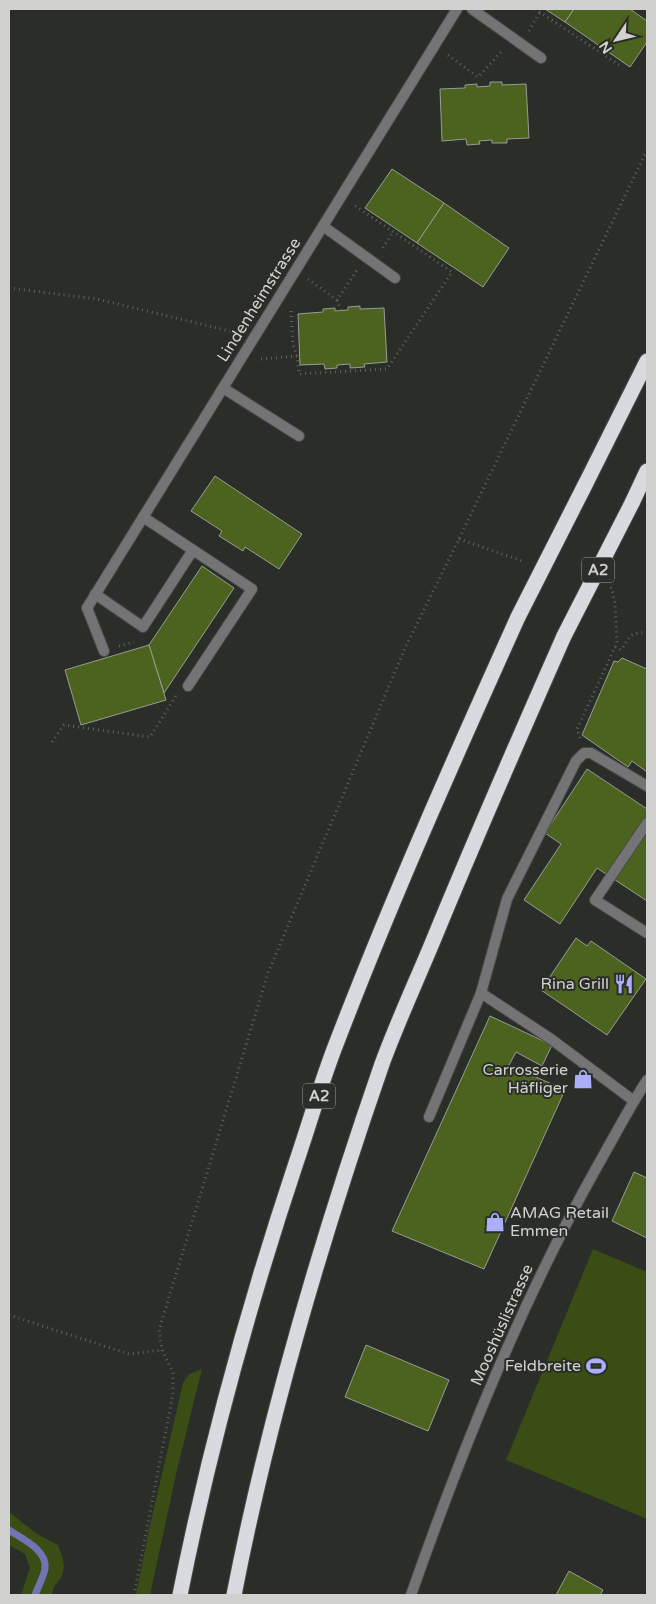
<svg xmlns="http://www.w3.org/2000/svg" width="656" height="1604" viewBox="0 0 656 1604" font-family="'Varela Round',sans-serif">
<rect width="100%" height="100%" fill="#2b2d28"/>
<g fill="#3a4d14">
<polygon points="593,1249 647,1272 647,1519 506,1460"/>
<polygon points="202,1369 177,1470 150,1595 136,1595 149,1530 183,1383 189,1374"/>
<path d="M9,1512l28,22 21,11c4,11 9,22 3,32 -5,9 -8,7 -9,18h-31l9,-27 -5,-14 -16,-9z"/>
</g>
<g fill="none" stroke-linecap="round" stroke-linejoin="round">
<path stroke="#7173b3" stroke-width="7" d="M9,1530c13,9 39,20 36,39 -2,9 -7,18 -10,26"/>
</g>
<g fill="#4c631f" stroke="#999c95">
<polygon points="545,9 574,9 565,22"/>
<polygon points="574,9 630,9 647,21 647,42 630,67 565,22"/>
<polygon points="490,82 502,82 502,85 526,84 529,138 507,139 507,143 492,143 492,140 479,141 480,144 467,145 466,139 442,141 440,89 465,88 465,85 477,84 477,87 490,86"/>
<polygon points="392,169 444,203 417,243 365,208"/>
<polygon points="444,203 509,248 483,287 417,243"/>
<polygon points="360,306 360,309 384,308 387,362 364,364 365,367 350,368 350,364 337,365 337,368 325,369 324,364 300,365 298,314 323,312 323,309 335,308 335,311 348,310 348,307"/>
<polygon points="215,476 302,534 279,569 245,547 243,551 219,536 222,531 191,511"/>
<polygon points="202,566 234,588 164,693 149,645"/>
<polygon points="149,645 166,700 81,725 65,670"/>
<polygon points="622,658 647,669 647,772 632,761 628,767 582,735 614,661 618,662"/>
<polygon points="587,769 647,809 647,901 597,868 560,924 524,900 561,844 545,833"/>
<polygon points="576,938 587,946 591,941 646,979 607,1035 541,990"/>
<polygon points="490,1016 552,1045 542,1066 516,1052 509,1065 565,1090 484,1269 392,1231"/>
<polygon points="634,1172 647,1178 647,1238 612,1221"/>
<polygon points="366,1345 449,1380 428,1431 345,1397"/>
<polygon points="569,1571 603,1590 600,1595 556,1595"/>
</g>
<g fill="none" stroke-linecap="round" stroke-linejoin="round">
<defs>
<g id="service">
<polyline points="472,9 541,58"/>
<polyline points="323,226 395,278"/>
<polyline points="223,388 299,436"/>
<polyline points="143,517 252,589 188,686"/>
<polyline points="95,594 143,627 193,550"/>
<polyline points="87,608 104,651"/>
<polyline points="647,823 595,900 647,933"/>
<polyline points="481,993 551,1039 634,1101"/>
<polyline points="429,1117 481,993 507,899 576,761 584,753 591,753 647,786"/>
</g>
<polyline id="minor" points="87,608 457,9"/>
<path id="tertiary" d="M411,1595c52,-148 110,-293 187,-430 16,-28 31,-57 49,-85"/>
<g id="motorway">
<polyline points="585,485 647,361"/>
<polyline points="632,503 647,471"/>
<path d="M180,1595c29,-146 69,-291 116,-432 14,-41 26,-84 42,-124 55,-143 117,-282 180,-422"/>
<path d="M234,1595c35,-180 88,-358 148,-531 15,-41 34,-82 51,-123 42,-102 86,-203 131,-305"/>
</g>
</defs>
<use href="#service" stroke="#494b46" stroke-width="12"/>
<use href="#minor" stroke="#494b46" stroke-width="12"/>
<use href="#tertiary" stroke="#494b46" stroke-width="12"/>
<use href="#motorway" stroke="#494b46" stroke-width="17"/>
<g stroke="#60625e" stroke-width="3" stroke-dasharray="1 4" stroke-linecap="butt">
<polyline points="535,9 622,67"/>
<polyline points="529,31 540,12"/>
<polyline points="448,55 478,77 503,50"/>
<polyline points="383,248 393,232"/>
<polyline points="308,279 337,300 357,270"/>
<polyline points="9,288 97,299 238,333"/>
<polyline points="337,300 341,311"/>
<polyline points="291,311 293,344 297,356 299,374 387,369 452,272 354,205"/>
<polyline points="261,359 297,356"/>
<polyline points="459,539 525,562"/>
<polyline points="119,646 134,642"/>
<path d="M615,647l6,3c9,-14 9,-18 26,-17"/>
<polyline points="580,738 577,729 617,643 615,603 612,589 610,587"/>
<polyline points="52,742 64,725 150,737 176,696"/>
<polyline points="9,1315 129,1354 162,1350"/>
<polyline points="134,1595 173,1394 173,1373 162,1350 159,1330 268,973 405,648 459,539 647,150"/>
</g>
<use href="#service" stroke="#747477" stroke-width="10"/>
<use href="#minor" stroke="#747477" stroke-width="10"/>
<use href="#tertiary" stroke="#747477" stroke-width="10"/>
<use href="#motorway" stroke="#d9d9e0" stroke-width="15"/>
<defs>
<g id="motorway-bridge">
<polyline points="518,617 585,485"/>
<polyline points="564,636 632,503"/>
</g>
</defs>
<use href="#motorway-bridge" stroke="#494b46" stroke-width="17" stroke-linecap="butt"/>
<use href="#motorway-bridge" stroke="#d9d9e0" stroke-width="15"/>
</g>
<defs>
<symbol id="restaurant-bare" viewBox="-9 -9 18 18"><path d="M-5-6h1v4h1v-4h1v4h1v-4h1v5L-1.5 .5V6h-2V.5L-5-1ZM5-6V6H3V1.5H1.5Q1.5-4 5-6Z" fill="#abaffb" stroke="#2b2d28" stroke-width="2.5" paint-order="stroke"/></symbol>
<symbol id="shop-bare" viewBox="-9 -9 18 18"><path d="M-5-2.5h2.3a2.7 3.5 0 0 1 5.4 0H5L5.5 6h-11ZM-1.5-2.5h3a1.5 2.3 0 0 0-3 0Z" fill="#abaffb" stroke="#2b2d28" stroke-width="2.5" paint-order="stroke"/></symbol>
<symbol id="stadium-bare" viewBox="-9 -9 18 18"><path d="M0-5a6.5 5 0 1 0 0 10a6.5 5 0 1 0 0-10ZM-3.5-1.8h7v3.6h-7Z" fill="#abaffb" stroke="#2b2d28" stroke-width="2.5" paint-order="stroke"/></symbol>
</defs>
<g fill-rule="evenodd">
<use href="#restaurant-bare" x="610" y="970" width="28" height="28"/>
<use href="#shop-bare" x="569" y="1065" width="28" height="28"/>
<use href="#shop-bare" x="481" y="1208" width="28" height="28"/>
<use href="#stadium-bare" x="582" y="1352" width="28" height="28"/>
</g>
<g text-anchor="middle" dominant-baseline="central" stroke-width="4" stroke-linejoin="round" paint-order="stroke">
<g fill="#2b2d28" stroke="#9fa09d" stroke-width="1">
<rect x="582" y="557.5" width="32" height="25" rx="4"/>
<rect x="303" y="1083.5" width="32" height="25" rx="4"/>
</g>
<g font-size="15" font-weight="bold" fill="#d1d2cf">
<text x="598" y="570">A2</text>
<text x="319" y="1096">A2</text>
</g>
<g font-size="16" fill="#d1d2cf" stroke="#2b2d28">
<text transform="translate(259 300) rotate(-58)">Lindenheimstrasse</text>
<text transform="translate(502 1325) rotate(-66)">Mooshüslistrasse</text>
</g>
<g font-size="16" fill="#d1d2cf" stroke="#2b2d28" text-anchor="end">
<text x="609" y="984">Rina Grill</text>
<text x="568" y="1070">Carrosserie<tspan x="568" dy="18">Häfliger</tspan></text>
<text x="510" y="1213" text-anchor="start">AMAG Retail<tspan x="510" dy="18">Emmen</tspan></text>
<text x="581" y="1366">Feldbreite</text>
</g>
</g>
<rect width="656" height="1604" fill="none" stroke="#d1d2cf" stroke-width="20"/>
<g transform="translate(616 40) rotate(235)" stroke="#2b2d28" stroke-width="4" paint-order="stroke">
<path d="M0-4L9 19L0 12L-9 19Z" fill="#d1d2cf"/>
<text y="-8" font-size="14" font-weight="bold" text-anchor="middle" fill="#d1d2cf">N</text>
</g>
</svg>
